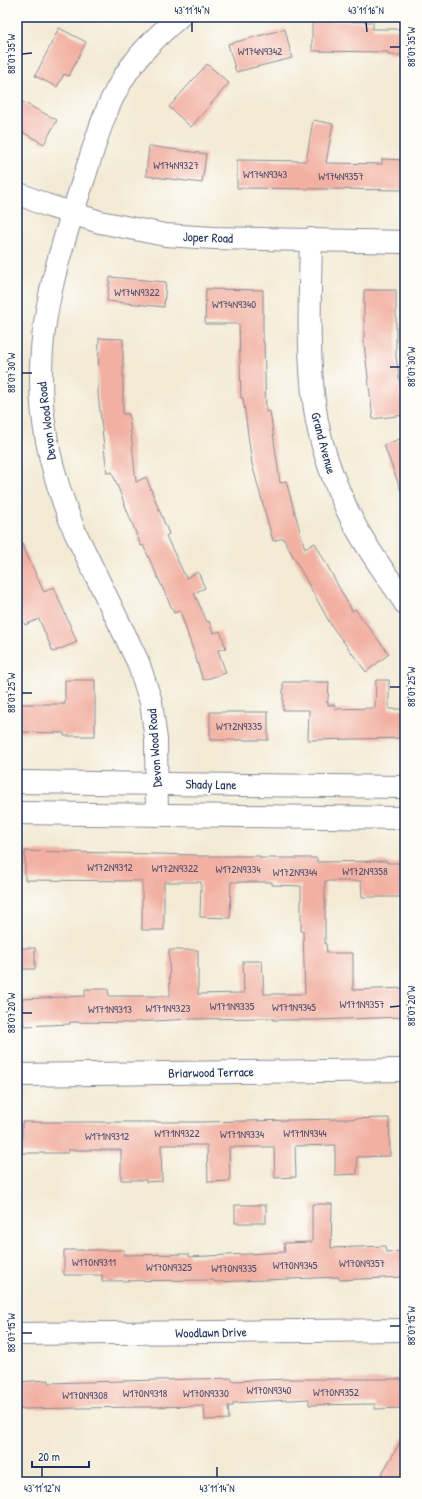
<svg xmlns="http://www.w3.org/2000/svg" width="422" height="1499" viewBox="0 0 422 1499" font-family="'Patrick Hand',sans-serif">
<rect width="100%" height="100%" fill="#fdfcf7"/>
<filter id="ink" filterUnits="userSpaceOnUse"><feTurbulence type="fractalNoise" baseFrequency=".025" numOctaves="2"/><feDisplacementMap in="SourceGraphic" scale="8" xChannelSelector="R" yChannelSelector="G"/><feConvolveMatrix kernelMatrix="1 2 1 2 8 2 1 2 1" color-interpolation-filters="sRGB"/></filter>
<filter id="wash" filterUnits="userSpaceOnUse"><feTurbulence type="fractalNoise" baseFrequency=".012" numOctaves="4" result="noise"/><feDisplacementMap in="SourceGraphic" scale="16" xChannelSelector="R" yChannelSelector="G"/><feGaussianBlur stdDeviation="0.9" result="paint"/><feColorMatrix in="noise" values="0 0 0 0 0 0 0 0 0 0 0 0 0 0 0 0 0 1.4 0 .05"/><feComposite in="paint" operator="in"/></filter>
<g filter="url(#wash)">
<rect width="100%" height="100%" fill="#f3ead4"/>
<g id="blocks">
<g fill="#f2b0a2">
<polygon points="312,21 373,22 373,29 405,29 405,55 388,55 388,52 312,51"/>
<polygon points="59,28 86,42 69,76 64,74 57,87 35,76"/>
<polygon points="285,29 292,58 236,72 228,44"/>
<polygon points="207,64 229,83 191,127 169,107"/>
<polygon points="17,99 57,120 44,144 17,129"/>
<polygon points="313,120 333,124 326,163 382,164 382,159 405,160 405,190 237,188 237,160 306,161"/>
<polygon points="149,146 206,154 202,183 146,176"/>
<polygon points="110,277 166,282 164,307 107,301"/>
<polygon points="206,289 263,290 263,342 264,342 266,412 270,411 280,483 286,481 305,549 315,543 352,611 355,609 389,654 366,672 331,625 283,538 273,541 252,464 243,398 241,398 239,324 205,324"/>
<polygon points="364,290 396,290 396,356 404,415 373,419 364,344"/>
<polygon points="99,338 123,339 123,414 129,414 136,482 146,477 169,534 166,536 186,578 198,572 205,588 194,593 207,622 209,621 213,633 220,631 226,648 218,650 226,673 203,680 180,611 174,613 143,545 141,546 112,472 107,473 98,394"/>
<polygon points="405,437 405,496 403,496 384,445"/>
<polygon points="17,533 44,592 54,587 77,642 53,652 39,619 25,625 17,607"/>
<polygon points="65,680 95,680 95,736 64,736 64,733 17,732 17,704 65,704"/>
<polygon points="376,680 389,680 389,709 405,709 405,738 308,740 309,710 283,710 283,682 329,682 328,700 326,702 328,702 328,705 335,705 335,709 375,708"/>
<rect x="210" y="712" width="58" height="28"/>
<polygon points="25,851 197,855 197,856 260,856 260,858 317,858 317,862 387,861 387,863 405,863 405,897 362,897 361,881 325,881 325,944 326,944 327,953 353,953 353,990 405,988 405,1017 315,1020 273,1020 273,1018 190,1019 135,1022 135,1023 70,1022 70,1024 24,1026 22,999 85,996 85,989 108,989 109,996 170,996 169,950 198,950 198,994 244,993 243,961 262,961 264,994 305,994 303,931 301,931 301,886 272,885 272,882 231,882 230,918 200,917 201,882 164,882 164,930 142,930 142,881 25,880"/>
<rect x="17" y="948" width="18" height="21"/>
<polygon points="389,1118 390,1156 357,1157 357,1174 335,1175 335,1145 295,1146 296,1177 275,1178 274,1147 229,1147 230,1181 208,1182 207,1145 161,1145 162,1181 146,1182 146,1180 121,1180 121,1150 68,1150 68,1153 22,1153 22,1122 199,1122"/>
<polygon points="312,1204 332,1204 331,1248 385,1246 386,1252 405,1251 405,1277 339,1280 339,1277 215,1282 214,1280 102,1281 102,1275 64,1275 64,1250 124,1250 124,1255 189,1254 189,1257 285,1252 284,1243 312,1242"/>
<rect x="235" y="1205" width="31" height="18"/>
<polygon points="232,1378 232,1381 289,1379 405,1379 405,1408 375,1409 375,1404 309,1405 309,1399 233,1403 233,1406 228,1406 229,1419 205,1420 204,1406 17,1409 17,1382 49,1380 49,1383"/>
<polygon points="405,1434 405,1482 377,1482"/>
</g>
</g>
</g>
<g filter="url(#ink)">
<use href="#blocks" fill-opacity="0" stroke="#878c99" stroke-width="1"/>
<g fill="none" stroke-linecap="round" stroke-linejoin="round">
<defs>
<g id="minor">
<polyline points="17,193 46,205 100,222 165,235 214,238 405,242"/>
<path d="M311,239c-1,57 -4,114 4,170 5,37 20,76 36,109 15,30 36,57 54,85"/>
<polyline points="17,782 405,787"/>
<polyline points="17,813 405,818"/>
<path d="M157,815l-1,-75 -5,-38 -13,-40 -63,-130c-20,-48 -34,-99 -34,-152 -1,-71 22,-139 44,-205 10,-31 19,-65 36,-93 15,-26 36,-46 58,-65"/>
<polyline points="17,1075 405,1070"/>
<polyline points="17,1334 405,1330"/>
</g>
</defs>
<use href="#minor" stroke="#878c99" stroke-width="24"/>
<use href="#minor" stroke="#fff" stroke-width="22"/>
</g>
</g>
<path fill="none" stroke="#1b2f5e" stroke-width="1.5" d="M192,22v10M366,22l1,10M390,47h10M22,54l10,-1M390,367h10M22,373h10M390,687h10M22,693h10M390,1007l10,-1M22,1013h10M390,1326h10M22,1333h10M42,1467v10M217,1467v10"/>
<g text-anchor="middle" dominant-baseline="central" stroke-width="4" stroke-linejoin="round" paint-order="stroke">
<g font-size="11" fill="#514f6f">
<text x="260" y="51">W174N9342</text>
<text x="176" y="165">W174N9327</text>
<text x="265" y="174">W174N9343</text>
<text x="341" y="176">W174N9357</text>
<text x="137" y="292">W174N9322</text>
<text x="234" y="304">W174N9340</text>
<text x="239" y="726">W172N9335</text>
<text x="110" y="867">W172N9312</text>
<text x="175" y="868">W172N9322</text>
<text x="238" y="869">W172N9334</text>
<text x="365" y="871">W172N9358</text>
<text x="295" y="872">W172N9344</text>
<text x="362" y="1004">W171N9357</text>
<text x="232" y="1006">W171N9335</text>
<text x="294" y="1007">W171N9345</text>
<text x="168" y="1008">W171N9323</text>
<text x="110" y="1009">W171N9313</text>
<text x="177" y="1133">W171N9322</text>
<text x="305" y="1133">W171N9344</text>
<text x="242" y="1134">W171N9334</text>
<text x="107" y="1136">W171N9312</text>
<text x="94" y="1262">W170N9311</text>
<text x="362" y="1263">W170N9357</text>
<text x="295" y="1265">W170N9345</text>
<text x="169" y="1267">W170N9325</text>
<text x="234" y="1268">W170N9335</text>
<text x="269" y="1390">W170N9340</text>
<text x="336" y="1392">W170N9352</text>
<text x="145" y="1393">W170N9318</text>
<text x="206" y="1393">W170N9330</text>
<text x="85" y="1395">W170N9308</text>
</g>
<g font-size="13" fill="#1b2f5e" stroke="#fdfcf7">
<text transform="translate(208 237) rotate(2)">Joper Road</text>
<text transform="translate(46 421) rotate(-97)">Devon Wood Road</text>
<text transform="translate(324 443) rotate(75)">Grand Avenue</text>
<text transform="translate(154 748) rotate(-94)">Devon Wood Road</text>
<text transform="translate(211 784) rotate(1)">Shady Lane</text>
<text transform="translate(211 1072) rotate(-1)">Briarwood Terrace</text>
<text transform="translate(211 1332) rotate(-1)">Woodlawn Drive</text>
</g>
</g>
<rect width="422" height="1499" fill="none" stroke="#fdfcf7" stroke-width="44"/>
<path d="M32 1461v6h57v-6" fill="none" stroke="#1b2f5e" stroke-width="2"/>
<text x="38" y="1461" font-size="12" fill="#1b2f5e" stroke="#fdfcf7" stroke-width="3" paint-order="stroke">20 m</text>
<rect x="22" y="22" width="378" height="1455" fill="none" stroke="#1b2f5e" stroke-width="1.5"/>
<g font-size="10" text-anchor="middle" fill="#1b2f5e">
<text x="192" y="14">43°11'14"N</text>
<text x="366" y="14">43°11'16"N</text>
<text transform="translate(411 47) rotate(-90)" y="4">88°07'35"W</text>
<text transform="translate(11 54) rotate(-90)" y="4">88°07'35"W</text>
<text transform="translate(411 367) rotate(-90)" y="4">88°07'30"W</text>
<text transform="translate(11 373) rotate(-90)" y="4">88°07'30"W</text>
<text transform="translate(411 687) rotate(-90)" y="4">88°07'25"W</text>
<text transform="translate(11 693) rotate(-90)" y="4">88°07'25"W</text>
<text transform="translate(411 1006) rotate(-90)" y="4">88°07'20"W</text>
<text transform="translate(11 1013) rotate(-90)" y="4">88°07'20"W</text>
<text transform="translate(411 1326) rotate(-90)" y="4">88°07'15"W</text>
<text transform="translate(11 1333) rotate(-90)" y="4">88°07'15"W</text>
<text x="42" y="1492">43°11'12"N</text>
<text x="217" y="1492">43°11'14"N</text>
</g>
</svg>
